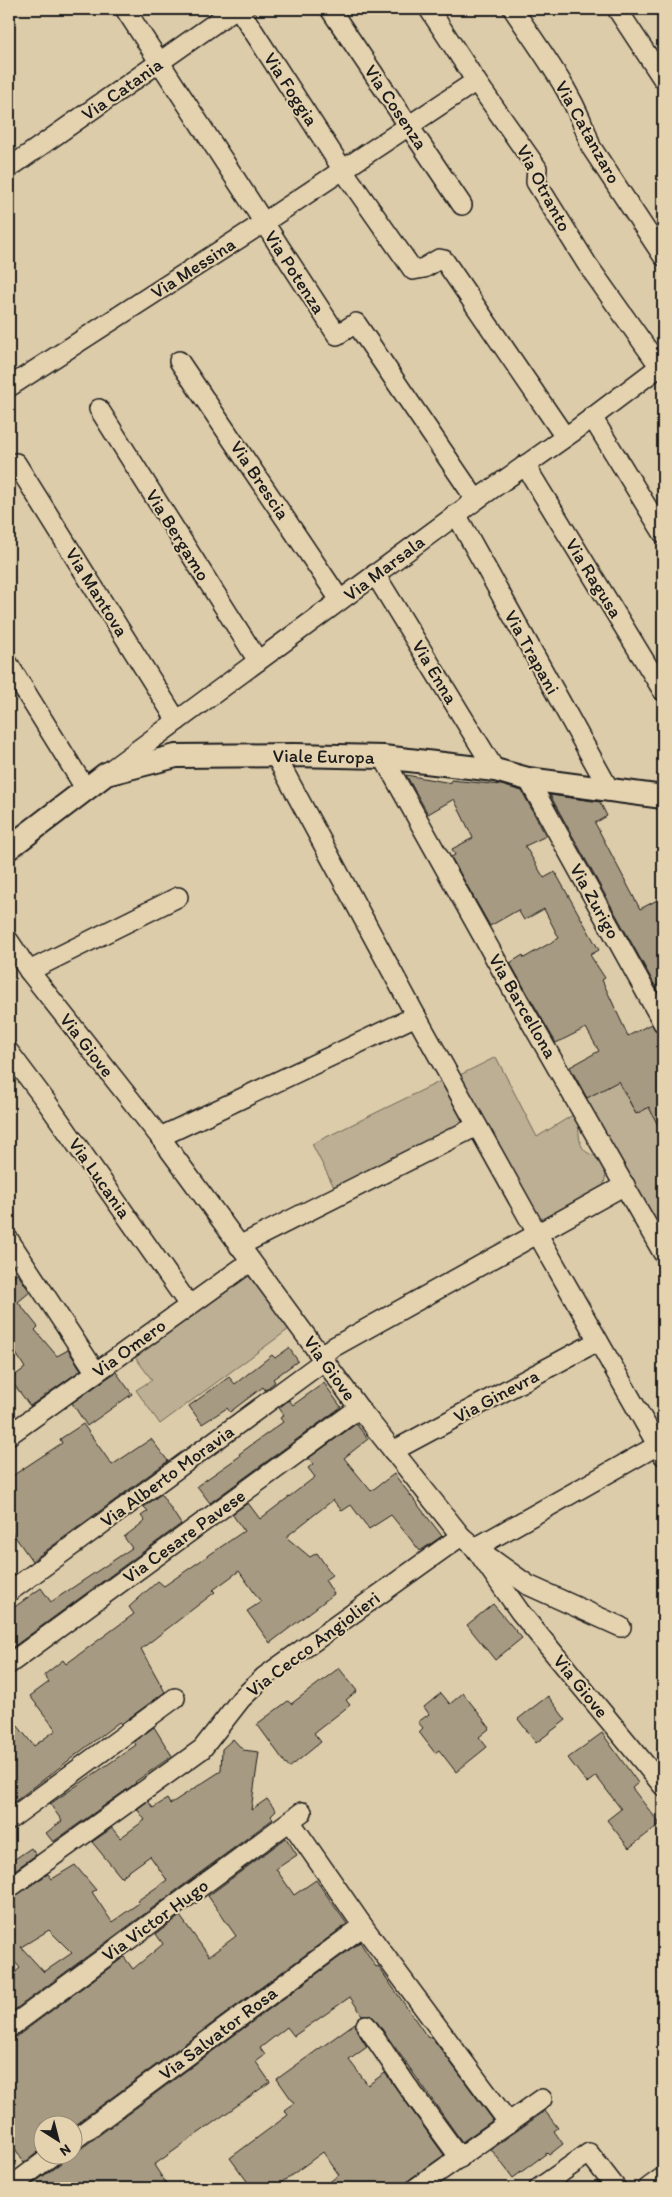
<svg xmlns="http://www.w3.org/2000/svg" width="672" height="2197" viewBox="0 0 672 2197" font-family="Itim,sans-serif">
<rect width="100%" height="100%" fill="#dca"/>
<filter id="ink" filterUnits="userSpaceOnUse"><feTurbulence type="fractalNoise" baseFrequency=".02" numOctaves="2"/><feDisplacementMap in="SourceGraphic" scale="10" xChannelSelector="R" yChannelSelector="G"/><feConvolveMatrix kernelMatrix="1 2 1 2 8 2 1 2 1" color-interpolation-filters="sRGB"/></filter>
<g filter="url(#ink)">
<g fill="#bdaf93" stroke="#6c6658">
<path d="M496,1057l41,80 39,-24c6,17 -3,38 20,43l10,18 -3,15 -62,35 -85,-147z"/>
<polygon points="617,1080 636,1114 656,1103 663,1117 663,1235 583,1097"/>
<polygon points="441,1081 464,1124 335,1189 312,1144"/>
<polygon points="248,1275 289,1329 160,1424 136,1390 152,1380 132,1353"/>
</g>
<g fill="#a79a82" stroke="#1c1c1c" fill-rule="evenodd">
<polygon points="406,775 451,783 451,780 501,785 522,791 546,836 525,846 544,878 555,872 599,950 590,955 605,978 602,980 628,1036 651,1024 657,1032 663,1034 663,1064 657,1068 663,1079 663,1136 649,1107 636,1114 619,1081 587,1098 570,1067 599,1051 586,1028 556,1043 510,963 523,955 524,958 559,938 544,909 524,920 518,910 490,926 451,857 455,855 452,849 473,838 454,799 428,814"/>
<polygon points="550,795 600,802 607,816 595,823 640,909 663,897 663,1000"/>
<polygon points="17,1273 30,1292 18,1302 38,1327 35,1330 57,1356 68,1350 81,1370 30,1406 10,1379 25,1368 9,1342 9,1279"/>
<polygon points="289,1348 298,1361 273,1379 275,1382 265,1390 263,1387 230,1412 227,1408 202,1424 189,1406 229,1377 235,1384 272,1355 275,1358"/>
<polygon points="116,1372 132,1394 87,1426 72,1403"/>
<polygon points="324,1383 341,1407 210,1503 197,1486 240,1456 239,1454 283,1422 280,1418 284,1415 279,1408 289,1400 293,1405"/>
<polygon points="83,1424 112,1465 151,1439 168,1461 32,1561 9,1528 9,1478 62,1443 60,1439"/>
<polygon points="356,1424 368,1439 344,1458 371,1491 394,1474 442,1536 420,1551 391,1515 369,1529 351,1505 342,1511 333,1500 286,1537 310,1557 317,1553 332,1575 325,1580 334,1594 270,1643 247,1611 261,1602 239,1571 213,1590 215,1592 141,1649 165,1692 121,1724 119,1722 9,1806 9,1715 34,1746 56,1730 30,1696 49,1682 44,1675 63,1660 66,1664 134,1614 129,1607 158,1581 164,1586 244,1531 232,1514 248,1503 260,1519 315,1477 308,1468 313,1464 309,1458"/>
<polygon points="161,1494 181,1524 9,1650 9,1611 41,1588 51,1602 132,1548 124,1537 145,1521 141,1516 148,1511 144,1507"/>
<polygon points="493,1604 522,1638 495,1660 467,1625"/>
<polygon points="339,1668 357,1691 346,1700 350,1705 314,1733 321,1742 289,1768 257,1724 288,1701 291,1704"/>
<polygon points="441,1693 450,1704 463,1693 490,1728 479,1737 487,1747 456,1772 439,1750 435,1753 419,1732 423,1728 418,1722 429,1714 424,1707"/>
<polygon points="548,1696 566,1720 536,1743 518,1719"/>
<polygon points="154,1727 172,1756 135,1782 136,1783 53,1842 46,1833 62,1821 50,1804 136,1745 134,1742"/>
<polygon points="602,1733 638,1783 632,1788 660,1824 629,1848 607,1820 621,1809 596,1776 587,1783 568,1758"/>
<path d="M233,1739l10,11 16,2 -8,58 16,-11 9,12 -5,5 2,3 -264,195v-36l11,-10 -11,-13v-42l7,-5 -6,-9 38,-25 4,5 23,-14 21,25 -4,2 20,30 27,-19 -2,-2 30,-21 -17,-24 -29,21 -29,-35 20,-14 8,10 25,-18 -8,-11 11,-8 5,7 14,-9 3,5 51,-33 1,-22zM49,1930l23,23 -28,19 -23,-25z"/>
<polygon points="286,1838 297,1855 276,1869 294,1895 316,1880 347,1924 72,2127 72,2124 42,2124 42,2149 24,2163 9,2139 9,2039 16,2037 124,1957 133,1969 163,1944 156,1934 180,1916 209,1956 236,1936 208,1896"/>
<polygon points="31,1848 36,1855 9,1874 9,1863"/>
<polygon points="360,1942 376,1967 378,1966 428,2038 431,2036 493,2120 462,2142 375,2019 370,2015 362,2015 350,1997 294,2036 287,2027 260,2048 265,2055 256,2062 270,2082 154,2165 169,2188 27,2188 61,2163 65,2154 72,2154 72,2152 79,2150"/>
<polygon points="355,2023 357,2031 367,2047 349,2060 368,2085 385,2073 444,2155 410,2179 405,2188 321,2188 339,2175 323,2152 274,2188 252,2188 230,2158 288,2115 284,2110 294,2103 277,2079"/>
<polygon points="545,2111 558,2128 554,2131 563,2144 549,2155 547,2153 513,2178 491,2149"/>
</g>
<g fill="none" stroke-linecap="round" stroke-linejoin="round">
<defs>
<g id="minor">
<polyline points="125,9 337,335 356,323 476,500"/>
<polyline points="239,9 343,170 413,270 424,268 439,259 444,260 565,437"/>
<polyline points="330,9 462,205"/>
<polyline points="429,9 476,81 537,168 536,182 587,264 660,367"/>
<path d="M513,9c29,44 63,87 78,138l72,109"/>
<polyline points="617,9 663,79"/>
<polyline points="9,168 235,9"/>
<polyline points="179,361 340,600"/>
<polyline points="9,387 263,223 476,81"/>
<polyline points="99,409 258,661"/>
<polyline points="592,417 663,533"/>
<polyline points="16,463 177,721"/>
<polyline points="525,465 663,691"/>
<polyline points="456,514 609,789"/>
<polyline points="375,574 495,770"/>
<polyline points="9,665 85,788"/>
<polyline points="275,755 416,1016 537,1233 663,1455"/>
<polyline points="383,757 520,1003 663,1253"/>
<polyline points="108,772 476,500 577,429 663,364"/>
<polyline points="528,779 663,1023"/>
<polyline points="9,941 29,971 160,1137 359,1408 461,1536 475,1548 520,1612 663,1786"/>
<polyline points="29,971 178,897"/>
<polyline points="9,1052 48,1104 189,1305"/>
<polyline points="160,1137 416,1016"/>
<polyline points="9,1240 95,1371"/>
<polyline points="239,1246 477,1126"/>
<polyline points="321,1354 625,1185"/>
<polyline points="9,1435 250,1262"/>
<polyline points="393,1451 598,1341"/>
<polyline points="475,1548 658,1445"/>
<polyline points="486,1555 528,1585 621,1627"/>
<polyline points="9,1592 325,1360"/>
<polyline points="9,1664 359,1408"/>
<polyline points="9,1820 175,1698"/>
<polyline points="290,1821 363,1926 509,2123"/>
<polyline points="9,1888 202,1749 241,1699 264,1677 461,1536"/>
<polyline points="366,2025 406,2084 460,2158"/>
<polyline points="9,2028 302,1812"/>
<polyline points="72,2141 363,1926"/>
<polyline points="9,2188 54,2154"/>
<polyline points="416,2188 542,2099"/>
<polyline points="539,2188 589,2153 616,2188"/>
<polyline points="648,2188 663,2177"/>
</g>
<g id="tertiary">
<path id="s1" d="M9,848l97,-74 70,-18 118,-1 89,2 112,13 33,9 135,18"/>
</g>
</defs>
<use href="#minor" stroke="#1c1c1c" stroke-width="22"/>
<use href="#tertiary" stroke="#1c1c1c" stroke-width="26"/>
<use href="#minor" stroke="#e5d3b0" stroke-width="19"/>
<use href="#tertiary" stroke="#e5d3b0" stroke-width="22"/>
</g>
</g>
<g text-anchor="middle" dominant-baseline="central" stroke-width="4" stroke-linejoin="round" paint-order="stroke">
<g font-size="19" fill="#1c1c1c" stroke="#e5d3b0">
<text transform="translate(122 89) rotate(-35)">Via Catania</text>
<text transform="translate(291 89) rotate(57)">Via Foggia</text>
<text transform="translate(396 107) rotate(56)">Via Cosenza</text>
<text transform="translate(588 132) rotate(61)">Via Catanzaro</text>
<text transform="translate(544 188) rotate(62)">Via Otranto</text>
<text transform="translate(193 268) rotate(-33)">Via Messina</text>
<text transform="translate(295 272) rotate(57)">Via Potenza</text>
<text transform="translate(260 480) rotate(56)">Via Brescia</text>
<text transform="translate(178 535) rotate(58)">Via Bergamo</text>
<text transform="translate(384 568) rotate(-37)">Via Marsala</text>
<text transform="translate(594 578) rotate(58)">Via Ragusa</text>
<text transform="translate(97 592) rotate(58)">Via Mantova</text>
<text transform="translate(532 652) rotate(61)">Via Trapani</text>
<text transform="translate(435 672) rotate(59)">Via Enna</text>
<text stroke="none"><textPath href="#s1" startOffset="342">Viale Europa</textPath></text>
<text transform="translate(595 901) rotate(61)">Via Zurigo</text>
<text transform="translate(523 1006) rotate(60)">Via Barcellona</text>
<text transform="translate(87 1045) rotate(52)">Via Giove</text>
<text transform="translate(100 1178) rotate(55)">Via Lucania</text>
<text transform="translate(129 1348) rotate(-36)">Via Omero</text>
<text transform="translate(330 1368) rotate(54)">Via Giove</text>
<text transform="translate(496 1396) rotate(-28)">Via Ginevra</text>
<text transform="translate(167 1476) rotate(-36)">Via Alberto Moravia</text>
<text transform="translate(184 1536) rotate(-36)">Via Cesare Pavese</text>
<text transform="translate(313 1644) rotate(-37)">Via Cecco Angiolieri</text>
<text transform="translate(581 1686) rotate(51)">Via Giove</text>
<text transform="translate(155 1920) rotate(-36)">Via Victor Hugo</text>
<text transform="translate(218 2033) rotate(-37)">Via Salvator Rosa</text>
</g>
</g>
<rect width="672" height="2197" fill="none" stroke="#e5d3b0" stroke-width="30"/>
<rect x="15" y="15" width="642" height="2167" fill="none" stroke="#1c1c1c" stroke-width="2" filter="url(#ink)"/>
<g transform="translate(58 2140) rotate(144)"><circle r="24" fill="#e5d3b0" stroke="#958a75"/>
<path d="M0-4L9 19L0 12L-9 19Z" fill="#1c1c1c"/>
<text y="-8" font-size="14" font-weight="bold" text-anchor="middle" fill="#1c1c1c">N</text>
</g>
</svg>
